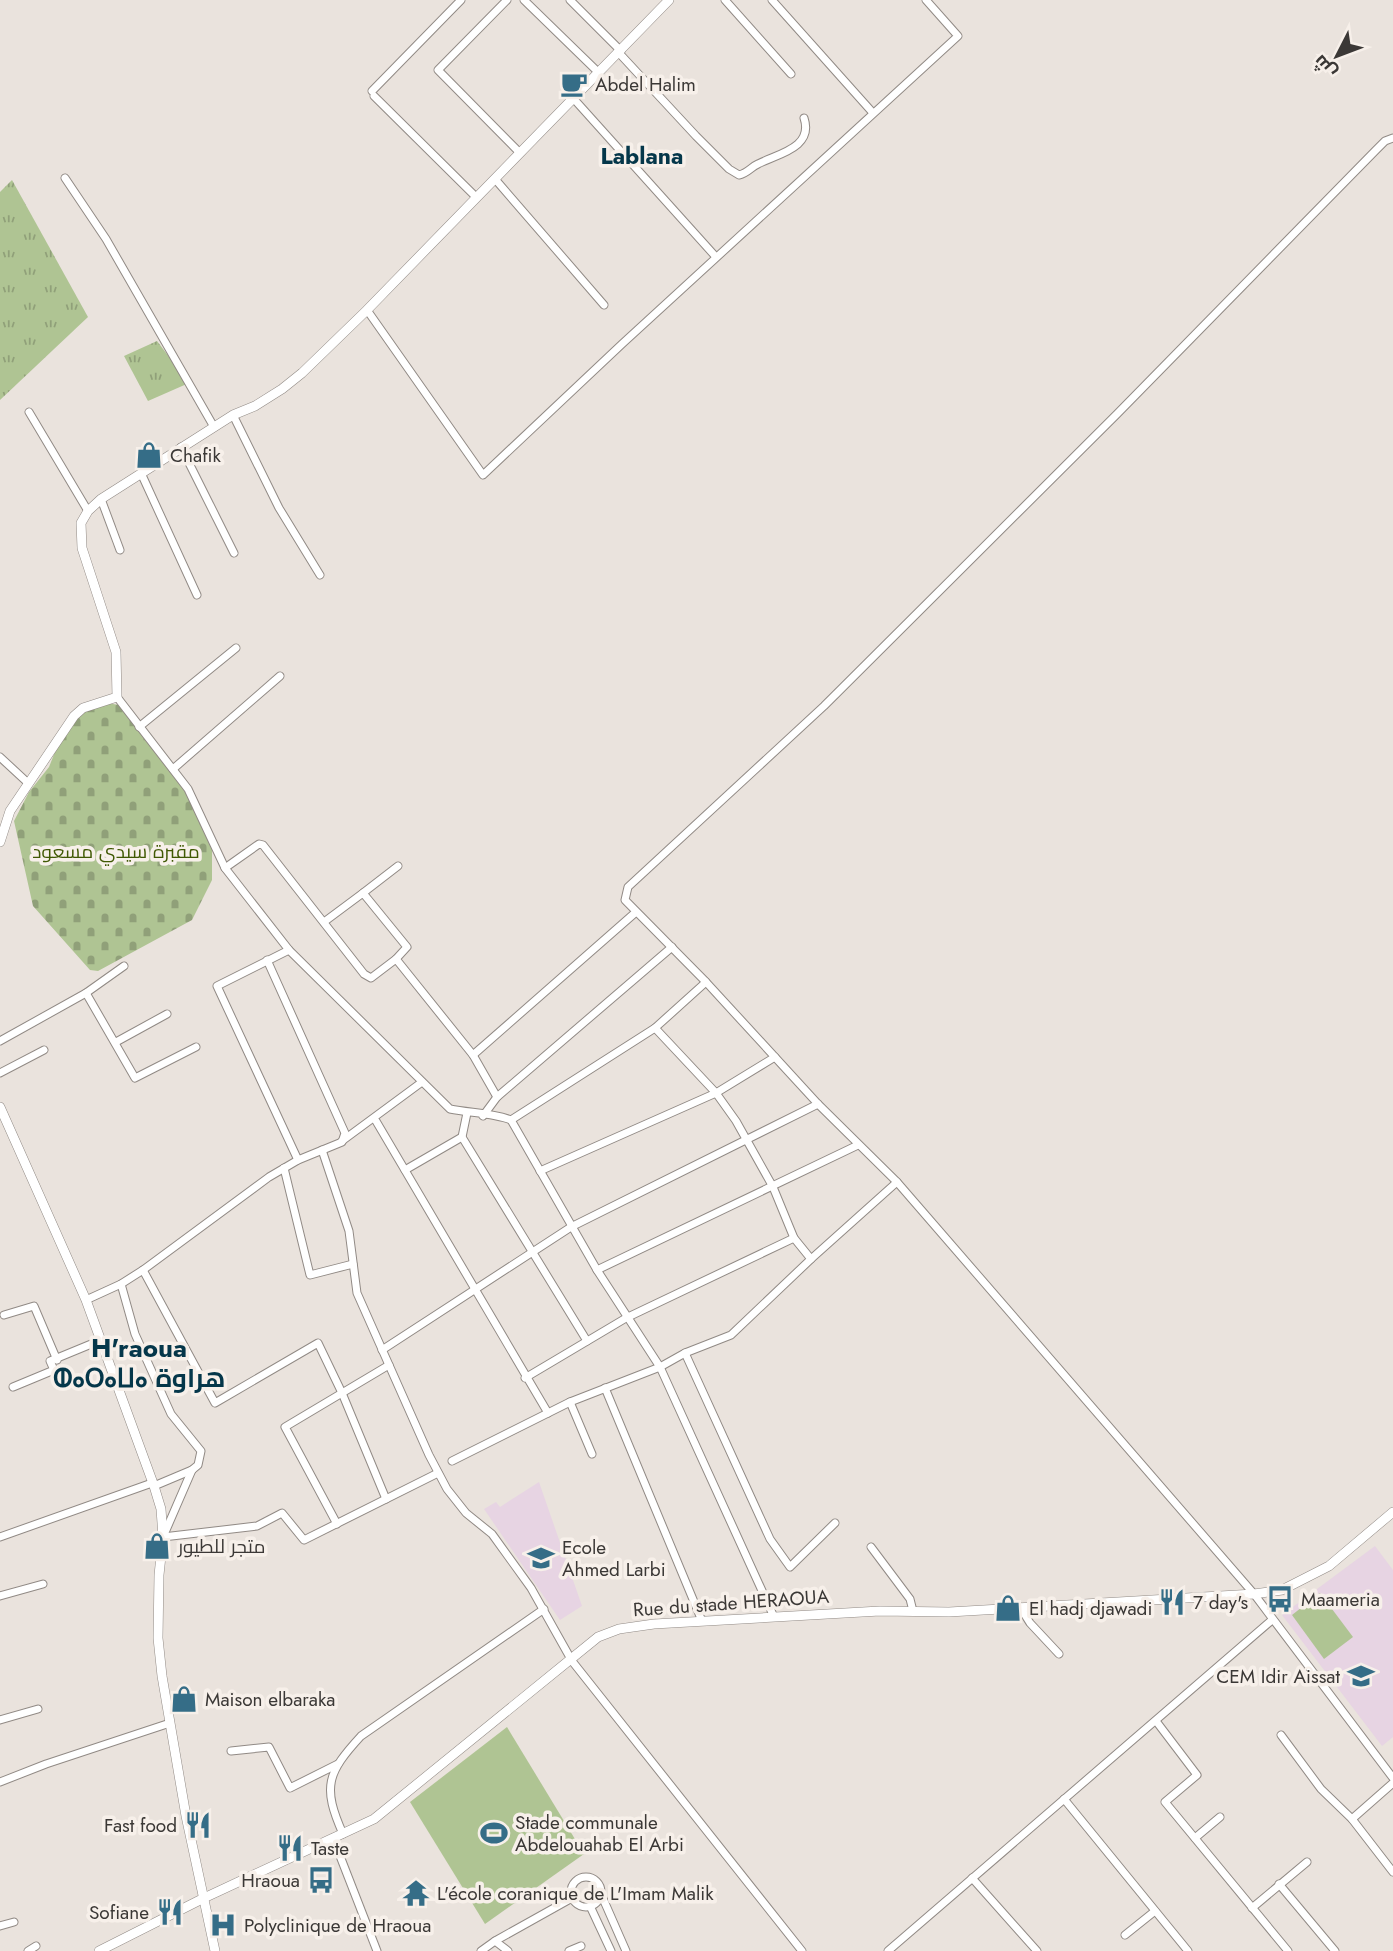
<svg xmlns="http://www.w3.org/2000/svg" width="1393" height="1951" viewBox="0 0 1393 1951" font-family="Jost,Cairo,'Noto Sans Tifinagh',sans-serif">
<defs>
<pattern id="grass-tufts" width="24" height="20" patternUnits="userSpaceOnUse" patternTransform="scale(1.75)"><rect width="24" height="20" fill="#afc493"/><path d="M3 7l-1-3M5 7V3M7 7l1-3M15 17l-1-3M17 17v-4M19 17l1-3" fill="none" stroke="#90a079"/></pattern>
<pattern id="cemetery-stones" width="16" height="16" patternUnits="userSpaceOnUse" patternTransform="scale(1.75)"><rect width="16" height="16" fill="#afc493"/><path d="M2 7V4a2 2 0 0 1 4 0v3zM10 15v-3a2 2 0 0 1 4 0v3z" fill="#90a079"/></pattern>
</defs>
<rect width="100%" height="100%" fill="#eae3dd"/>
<g fill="#e7d4e3">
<polygon points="539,1482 582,1606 560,1620 484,1509 496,1502 500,1507"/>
<polygon points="1375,1546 1393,1570 1393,1737 1382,1746 1282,1615"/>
</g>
<g fill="url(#grass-tufts)">
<polygon points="12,180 88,317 0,400 0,192"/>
<polygon points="157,341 189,383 148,401 124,356"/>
</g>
<polygon fill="url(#cemetery-stones)" points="107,703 125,706 171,762 212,837 212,880 192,920 98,971 90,970 33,906 14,821 29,792 49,767 61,737 80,713"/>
<g fill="#afc493">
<polygon points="1320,1593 1353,1637 1324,1659 1292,1615"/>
<polygon points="507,1727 584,1854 485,1924 410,1802"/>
</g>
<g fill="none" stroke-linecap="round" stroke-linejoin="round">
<defs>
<g id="minor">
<polyline points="507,0 438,70 519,152"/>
<polyline points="524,0 599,73"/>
<polyline points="570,0 621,51"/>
<polyline points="725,0 791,74"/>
<polyline points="772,0 873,113"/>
<path d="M619,53l77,83 33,33 10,6c9,-2 12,-8 19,-11 19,-10 56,-16 46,-46"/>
<polyline points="372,91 461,0"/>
<polyline points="374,96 476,197"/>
<polyline points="573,98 716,257"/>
<polyline points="1393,138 1385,141 1376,150 1117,414 824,706 628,887 625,900 706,982 818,1104 897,1182 1254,1594 1393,1778"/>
<polyline points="65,178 106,239 214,427"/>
<polyline points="495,179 604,305"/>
<polyline points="367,310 483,475 622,344 958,36 926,0"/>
<polyline points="29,412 88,511"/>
<polyline points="233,415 279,508 320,575"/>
<polyline points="181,447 234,553"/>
<polyline points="141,473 197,595"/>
<polyline points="101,499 120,550"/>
<path d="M117,697l71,92 37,79 64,82 161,159c20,4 43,4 61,11l86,150 63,97 114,250"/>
<polyline points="139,727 236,648"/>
<polyline points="0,757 28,783"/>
<polyline points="173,769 280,676"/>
<polyline points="225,868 259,844 263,845 364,974 371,978 396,959 473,1055 497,1097"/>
<polyline points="363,893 398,866"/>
<polyline points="324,922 363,893 407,947 396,959"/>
<polyline points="289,950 217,986 298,1160"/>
<polyline points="86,993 135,1078 196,1047"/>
<polyline points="655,1028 716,1093 736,1121 773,1187 794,1238 811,1259"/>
<polyline points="0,1041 86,993 124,966"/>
<polyline points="116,1042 167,1014"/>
<polyline points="473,1055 636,912"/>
<polyline points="0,1073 44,1050"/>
<polyline points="467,1113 462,1137 587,1341"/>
<polyline points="483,1116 497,1097 672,947"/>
<polyline points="511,1120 655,1028 706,982"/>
<polyline points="376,1121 548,1413"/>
<polyline points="342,1141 422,1082"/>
<polyline points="322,1150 349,1231 357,1293 429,1455 447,1489 466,1513 492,1534 531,1588 572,1661 802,1951"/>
<polyline points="284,1168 310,1275 353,1264"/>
<polyline points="405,1170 462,1137"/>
<polyline points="540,1171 716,1093 775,1057"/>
<polyline points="143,1270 215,1403 318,1343 342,1393 386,1499"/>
<polyline points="597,1270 858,1145"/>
<polyline points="121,1284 135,1334 171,1414 201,1451 198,1465 192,1470 163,1537"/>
<polyline points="86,1300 121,1284 143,1270 269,1177 298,1160 342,1142 345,1133 267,960"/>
<polyline points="4,1315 34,1306 57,1360"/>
<polyline points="382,1350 571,1227 818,1104"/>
<polyline points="685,1353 770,1539 790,1567 835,1523"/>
<polyline points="525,1378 626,1318 794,1238"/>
<polyline points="13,1387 54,1370 50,1361 101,1340"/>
<polyline points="605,1388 702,1621"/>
<polyline points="592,1454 570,1402 660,1367 685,1353 731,1335 811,1259 897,1182"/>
<polyline points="452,1461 570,1402"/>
<polyline points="154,1486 192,1470"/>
<polyline points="337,1524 285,1427 389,1365"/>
<polyline points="0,1537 152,1483"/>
<polyline points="163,1537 257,1526 282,1513 304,1540 438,1473"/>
<polyline points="871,1547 910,1599 913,1611"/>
<polyline points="0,1596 43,1584"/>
<polyline points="1020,1607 1030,1623 1059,1654"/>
<polyline points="0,1720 38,1709"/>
<polyline points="1156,1721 1197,1775 1165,1802 1288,1951"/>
<polyline points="1281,1735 1321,1789 1352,1819"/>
<polyline points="231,1751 269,1747 290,1788 338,1764"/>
<polyline points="0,1782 46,1764 170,1723"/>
<polyline points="1393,1783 1352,1819 1393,1872"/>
<polyline points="1064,1799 1188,1951"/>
<path d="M343,1834c-21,-47 -16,-61 18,-98l183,-127"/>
<polyline points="333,1838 377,1951"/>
<polyline points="1195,1838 1220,1817"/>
<circle cx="586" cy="1892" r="15"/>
<polyline points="972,1878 1037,1951"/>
<polyline points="1279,1884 1335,1951"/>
<polyline points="601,1894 626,1951"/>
<polyline points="590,1906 611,1951"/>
<polyline points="1252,1908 1307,1862"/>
<polyline points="0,1926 14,1922"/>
<polyline points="1125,1935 1155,1911"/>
<polyline points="495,1941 572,1898"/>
<polyline points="28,1951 36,1946"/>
<polyline points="481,1951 495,1941 508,1951"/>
<polyline points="569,1951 581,1946"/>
<polyline points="888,1951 1272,1620"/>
</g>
<g id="tertiary">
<polyline points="0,842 10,811 74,716 83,708 117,697 116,652 82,548 81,523 88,511 101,499 233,415 255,406 282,389 302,373 367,310 669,0"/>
<polyline points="0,1107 86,1300 154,1486 161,1509 163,1537 159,1575 158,1638 162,1676 186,1816 215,1951"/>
<polyline points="99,1951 204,1898 374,1819 598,1637 619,1629 654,1624 880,1611 949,1612 1254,1594 1282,1590 1329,1566 1393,1512"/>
</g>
</defs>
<use href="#minor" stroke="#918a85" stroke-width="9"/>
<use href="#tertiary" stroke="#918a85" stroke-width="10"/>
<use href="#minor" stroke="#fff" stroke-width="7"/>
<use href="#tertiary" stroke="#fff" stroke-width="9"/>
</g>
<defs>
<symbol id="cafe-bare" viewBox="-9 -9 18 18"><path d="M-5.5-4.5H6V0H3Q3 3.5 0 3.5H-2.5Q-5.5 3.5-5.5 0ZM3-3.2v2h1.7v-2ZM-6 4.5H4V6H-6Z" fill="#356d87" stroke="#f7f0ea" stroke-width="2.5" paint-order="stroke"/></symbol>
<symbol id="shop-bare" viewBox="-9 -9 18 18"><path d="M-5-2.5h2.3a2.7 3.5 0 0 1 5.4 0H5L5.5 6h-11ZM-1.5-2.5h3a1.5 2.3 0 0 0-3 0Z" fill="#356d87" stroke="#f7f0ea" stroke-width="2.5" paint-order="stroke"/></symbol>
<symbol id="school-bare" viewBox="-9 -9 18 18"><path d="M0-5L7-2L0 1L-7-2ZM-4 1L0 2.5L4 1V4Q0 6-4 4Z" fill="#356d87" stroke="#f7f0ea" stroke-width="2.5" paint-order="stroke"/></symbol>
<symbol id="bus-bare" viewBox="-9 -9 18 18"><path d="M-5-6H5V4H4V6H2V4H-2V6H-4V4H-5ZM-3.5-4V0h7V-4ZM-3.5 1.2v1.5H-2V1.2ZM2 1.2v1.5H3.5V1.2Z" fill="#356d87" stroke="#f7f0ea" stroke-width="2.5" paint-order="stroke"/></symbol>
<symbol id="restaurant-bare" viewBox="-9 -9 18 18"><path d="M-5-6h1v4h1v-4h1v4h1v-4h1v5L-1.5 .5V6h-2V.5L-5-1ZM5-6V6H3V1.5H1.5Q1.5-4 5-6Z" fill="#356d87" stroke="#f7f0ea" stroke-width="2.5" paint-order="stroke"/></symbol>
<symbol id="stadium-bare" viewBox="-9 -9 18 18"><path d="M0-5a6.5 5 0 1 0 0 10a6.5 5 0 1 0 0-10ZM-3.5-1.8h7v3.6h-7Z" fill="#356d87" stroke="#f7f0ea" stroke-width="2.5" paint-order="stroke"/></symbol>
<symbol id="temple-bare" viewBox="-9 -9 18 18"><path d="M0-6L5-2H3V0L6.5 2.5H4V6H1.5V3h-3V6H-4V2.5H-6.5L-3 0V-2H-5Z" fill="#356d87" stroke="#f7f0ea" stroke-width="2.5" paint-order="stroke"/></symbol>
<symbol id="hospital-bare" viewBox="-9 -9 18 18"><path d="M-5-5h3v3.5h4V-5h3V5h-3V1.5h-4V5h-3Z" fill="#356d87" stroke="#f7f0ea" stroke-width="2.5" paint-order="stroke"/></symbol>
</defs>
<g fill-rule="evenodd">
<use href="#cafe-bare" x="555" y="65" width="38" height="38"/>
<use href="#shop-bare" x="130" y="436" width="38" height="38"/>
<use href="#shop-bare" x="138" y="1527" width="38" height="38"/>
<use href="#school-bare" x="522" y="1539" width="38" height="38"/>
<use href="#bus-bare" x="1261" y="1580" width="38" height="38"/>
<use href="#restaurant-bare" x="1153" y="1583" width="38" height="38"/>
<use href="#shop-bare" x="989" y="1589" width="38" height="38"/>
<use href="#school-bare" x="1342" y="1657" width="38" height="38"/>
<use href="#shop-bare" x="165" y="1680" width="38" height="38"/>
<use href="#restaurant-bare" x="179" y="1806" width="38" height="38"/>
<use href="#stadium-bare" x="475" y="1814" width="38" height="38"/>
<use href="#restaurant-bare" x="271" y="1829" width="38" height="38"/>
<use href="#bus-bare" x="302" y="1861" width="38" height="38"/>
<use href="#temple-bare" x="397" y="1874" width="38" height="38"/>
<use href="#restaurant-bare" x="151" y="1893" width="38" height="38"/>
<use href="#hospital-bare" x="204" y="1906" width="38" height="38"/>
</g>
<g text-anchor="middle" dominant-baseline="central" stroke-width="7" stroke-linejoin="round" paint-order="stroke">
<g font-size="19" fill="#3b3836" stroke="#f7f0ea" text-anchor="start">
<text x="595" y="84">Abdel Halim</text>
<text x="170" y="455">Chafik</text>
<text x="178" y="1546">متجر للطيور</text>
<text x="562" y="1547">Ecole<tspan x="562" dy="22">Ahmed Larbi</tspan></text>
<text x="1301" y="1599">Maameria</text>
<text x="1193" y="1602">7 day's</text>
<text x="1029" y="1608">El hadj djawadi</text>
<text x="1340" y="1676" text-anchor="end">CEM Idir Aissat</text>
<text x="205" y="1699">Maison elbaraka</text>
<text x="515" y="1822">Stade communale<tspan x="515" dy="22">Abdelouahab El Arbi</tspan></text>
<text x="177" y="1825" text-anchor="end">Fast food</text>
<text x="311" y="1848">Taste</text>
<text x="300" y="1880" text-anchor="end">Hraoua</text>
<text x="437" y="1893">L'école coranique de L'Imam Malik</text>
<text x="149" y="1912" text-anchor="end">Sofiane</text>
<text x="244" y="1925">Polyclinique de Hraoua</text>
</g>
<g font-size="19" fill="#405904" stroke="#f7f0ea">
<text x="116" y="851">مقبرة سيدي مسعود</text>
</g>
<g font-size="19" fill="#3b3836" stroke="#f7f0ea">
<text transform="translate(731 1603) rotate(-4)">Rue du stade HERAOUA</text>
</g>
<g font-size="23" font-weight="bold" fill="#05374a" stroke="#f7f0ea">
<text x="642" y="156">Lablana</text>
</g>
<g font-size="26" font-weight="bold" fill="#05374a" stroke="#f7f0ea">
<text x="139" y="1348">H'raoua<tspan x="139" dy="30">ⵀⴰⵔⴰⵡⴰ هراوة</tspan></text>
</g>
</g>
<g transform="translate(1337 56) rotate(228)" stroke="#f7f0ea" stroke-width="5" paint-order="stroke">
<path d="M0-5L12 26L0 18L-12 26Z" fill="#3b3836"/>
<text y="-10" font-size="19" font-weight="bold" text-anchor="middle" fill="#3b3836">ش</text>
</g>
</svg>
